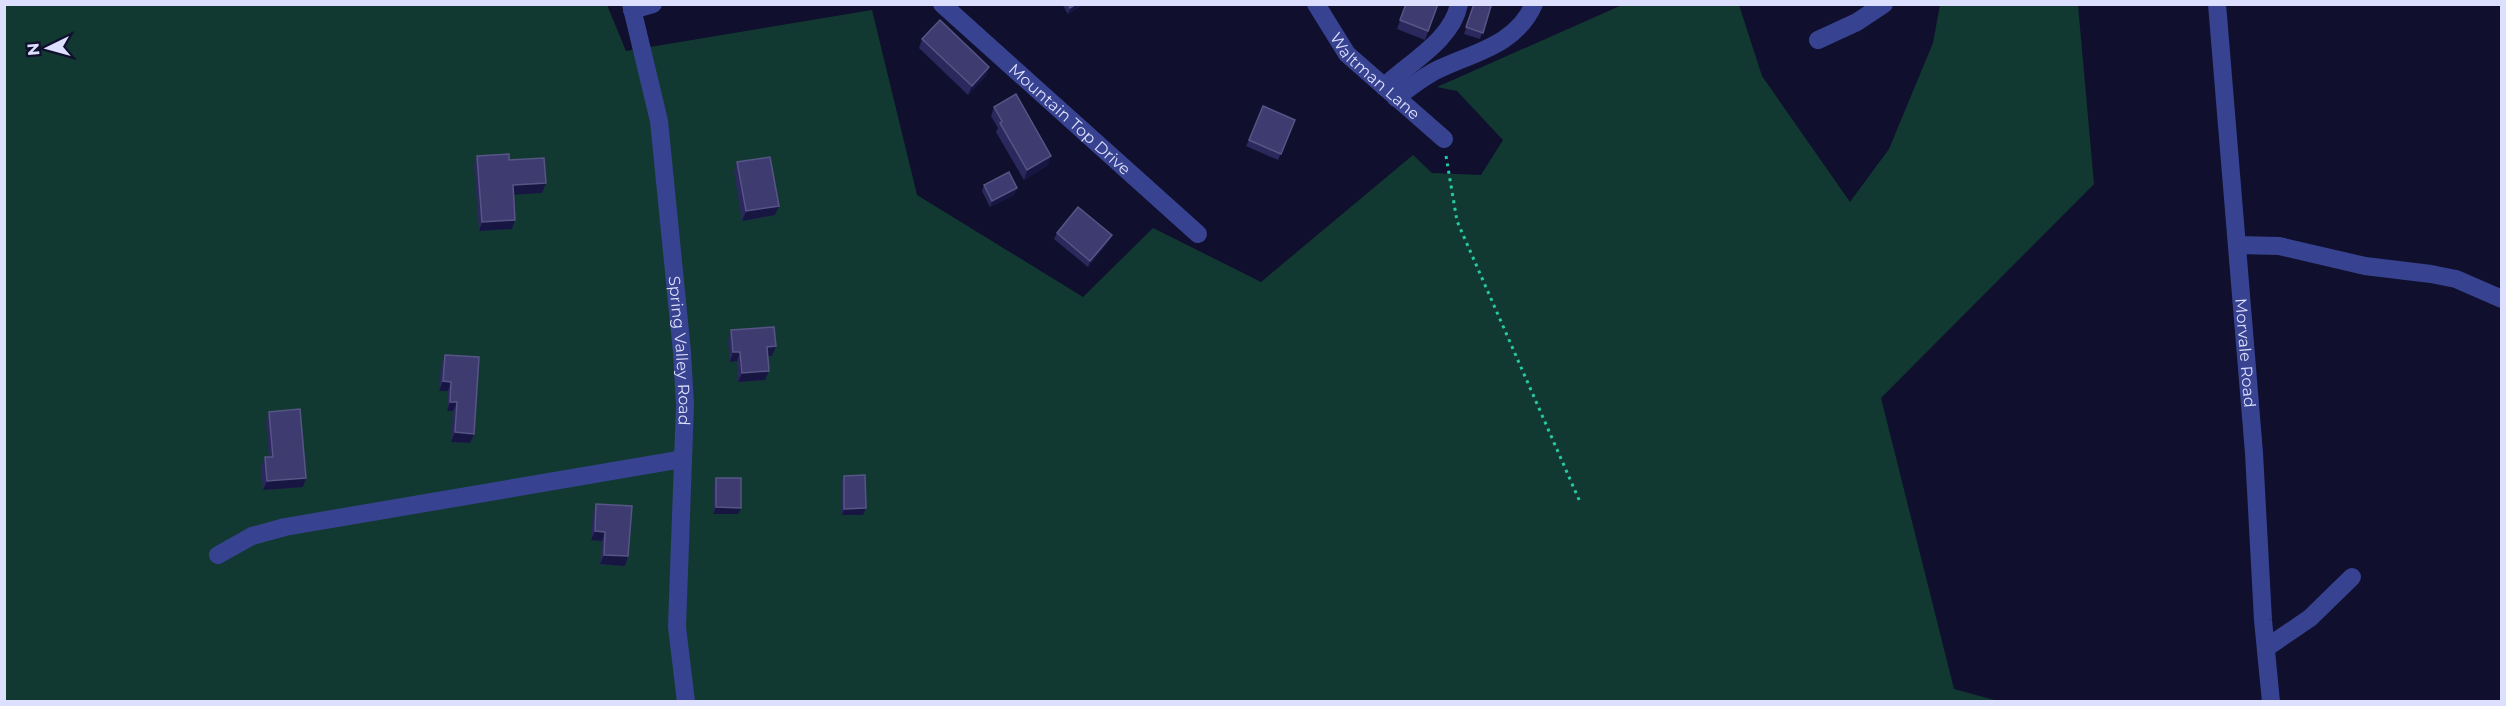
<svg xmlns="http://www.w3.org/2000/svg" width="2506" height="706" viewBox="0 0 2506 706" font-family="Montserrat,sans-serif">
<rect width="100%" height="100%" fill="#10102e"/>
<polygon fill="#123931" points="4,5 607,5 626,51 872,10 917,195 1083,297 1153,228 1261,282 1413,155 1432,173 1481,175 1503,140 1457,91 1437,87 1622,5 1739,5 1762,76 1850,202 1889,149 1933,43 1940,5 2078,5 2094,184 1881,398 1954,689 1998,701 5,701"/>
<g fill="none" stroke-linecap="round" stroke-linejoin="round">
<polyline stroke="#27c9a3" stroke-width="3" stroke-dasharray="3 4.5" stroke-linecap="butt" points="1446,156 1457,221 1580,502"/>
<g stroke="#374390" stroke-width="18">
<path id="s1" d="M631,4l28,117 23,231 3,53 -8,222 9,75"/>
<path id="s2" d="M942,4l256,230"/>
<path id="s3" d="M1316,4l31,50 97,85"/>
<path id="s4" d="M2217,4l37,449 9,167 8,82"/>
<polyline points="632,10 653,4"/>
<polyline points="1818,40 1857,22 1884,4"/>
<path d="M1384,87c24,-24 68,-46 75,-83"/>
<path d="M1396,98c14,-11 28,-22 43,-29 36,-17 77,-24 95,-65"/>
<polyline points="2237,245 2279,246 2365,266 2431,274 2456,279 2502,299"/>
<polyline points="218,555 252,536 285,527 683,459"/>
<polyline points="2266,648 2310,618 2352,577"/>
</g>
</g>
<g fill="#2a285d">
<polygon points="1062,4 1084,4 1068,14"/>
<polygon points="1406,4 1438,4 1425,40 1397,29"/>
<polygon points="1474,4 1491,6 1480,39 1464,34"/>
<polygon points="922,39 989,67 986,76 968,95 919,48"/>
<polygon points="994,107 1048,165 1024,180 996,132 998,128 991,116"/>
<polygon points="1295,120 1278,160 1246,146 1249,140"/>
<polygon points="477,156 509,160 542,193 514,194 515,220 512,229 479,231 474,165"/>
<polygon points="737,162 779,206 775,215 742,221 734,172"/>
<polygon points="984,185 1017,188 1014,195 990,207 982,191"/>
<polygon points="1057,233 1112,235 1109,241 1088,267 1054,239"/>
<polygon points="731,330 776,346 772,356 768,356 765,380 738,382 737,361 730,362 728,340"/>
<polygon points="445,355 474,434 470,443 451,442 453,411 447,411 448,391 439,391 441,364"/>
<polygon points="269,412 306,478 303,487 263,490 261,467 265,457 269,457 266,421"/>
<polygon points="844,476 863,515 842,515 841,482"/>
<polygon points="716,478 738,514 713,514 714,484"/>
<polygon points="596,504 628,556 625,566 600,564 602,541 591,540 593,513"/>
</g>
<g fill="#171643">
<polygon points="1076,4 1084,4 1068,14 1070,8"/>
<polygon points="989,67 986,76 968,95 972,86"/>
<polygon points="1051,156 1048,165 1024,180 1027,170"/>
<polygon points="546,183 542,193 510,195 513,185"/>
<polygon points="1017,188 1014,195 990,207 992,201"/>
<polygon points="779,206 775,215 742,221 746,211"/>
<polygon points="515,220 512,229 479,231 482,222"/>
<polygon points="1112,235 1109,241 1088,267 1090,261"/>
<polygon points="776,346 772,356 764,356 767,347"/>
<polygon points="733,352 740,352 737,361 730,362"/>
<polygon points="769,371 765,380 738,382 742,373"/>
<polygon points="443,381 451,382 448,391 439,391"/>
<polygon points="450,402 457,402 453,411 447,411"/>
<polygon points="455,432 474,434 470,443 451,442"/>
<polygon points="306,478 303,487 263,490 267,481"/>
<polygon points="716,507 741,508 738,514 713,514"/>
<polygon points="866,508 863,515 842,515 844,509"/>
<polygon points="595,531 605,532 602,541 591,540"/>
<polygon points="604,555 628,556 625,566 600,564"/>
</g>
<g fill="#3d3b6f" stroke="#565585" stroke-width="1.5">
<polygon points="1068,4 1076,4 1070,8"/>
<polygon points="1406,4 1438,4 1428,31 1400,20"/>
<polygon points="1474,4 1486,4 1491,6 1483,33 1466,27"/>
<polygon points="940,20 989,67 972,86 922,39"/>
<polygon points="1016,94 1051,156 1027,170 1000,123 1002,121 994,107"/>
<polygon points="1263,106 1295,120 1281,154 1249,140"/>
<polygon points="509,154 509,160 544,158 546,183 513,185 515,220 482,222 477,156"/>
<polygon points="770,157 779,206 746,211 737,162"/>
<polygon points="1009,172 1017,188 992,201 984,185"/>
<polygon points="1078,207 1112,235 1090,261 1057,233"/>
<polygon points="774,327 776,346 767,347 769,371 742,373 740,352 733,352 731,330"/>
<polygon points="445,355 479,357 474,434 455,432 457,402 450,402 451,382 443,381"/>
<polygon points="300,409 306,478 267,481 265,457 273,457 269,412"/>
<polygon points="865,475 866,508 844,509 844,476"/>
<polygon points="716,478 741,478 741,508 716,507"/>
<polygon points="596,504 632,506 628,556 604,555 605,532 595,531"/>
</g>
<g text-anchor="middle" dominant-baseline="central" stroke-width="5" stroke-linejoin="round" paint-order="stroke">
<g font-size="16" fill="#dddfff" stroke="#10102e">
<text stroke="none"><textPath href="#s3" startOffset="94">Waltman Lane</textPath></text>
<text stroke="none"><textPath href="#s2" startOffset="172">Mountain Top Drive</textPath></text>
<text stroke="none"><textPath href="#s1" startOffset="351">Spring Valley Road</textPath></text>
<text stroke="none"><textPath href="#s4" startOffset="350">Morvale Road</textPath></text>
</g>
</g>
<rect width="2506" height="706" fill="none" stroke="#dddfff" stroke-width="12"/>
<g transform="translate(48 48) rotate(265)" stroke="#10102e" stroke-width="4.5" paint-order="stroke">
<path d="M0-4.5L10 22L0 15L-10 22Z" fill="#dddfff"/>
<text y="-9" font-size="16" font-weight="bold" text-anchor="middle" fill="#dddfff">N</text>
</g>
</svg>
